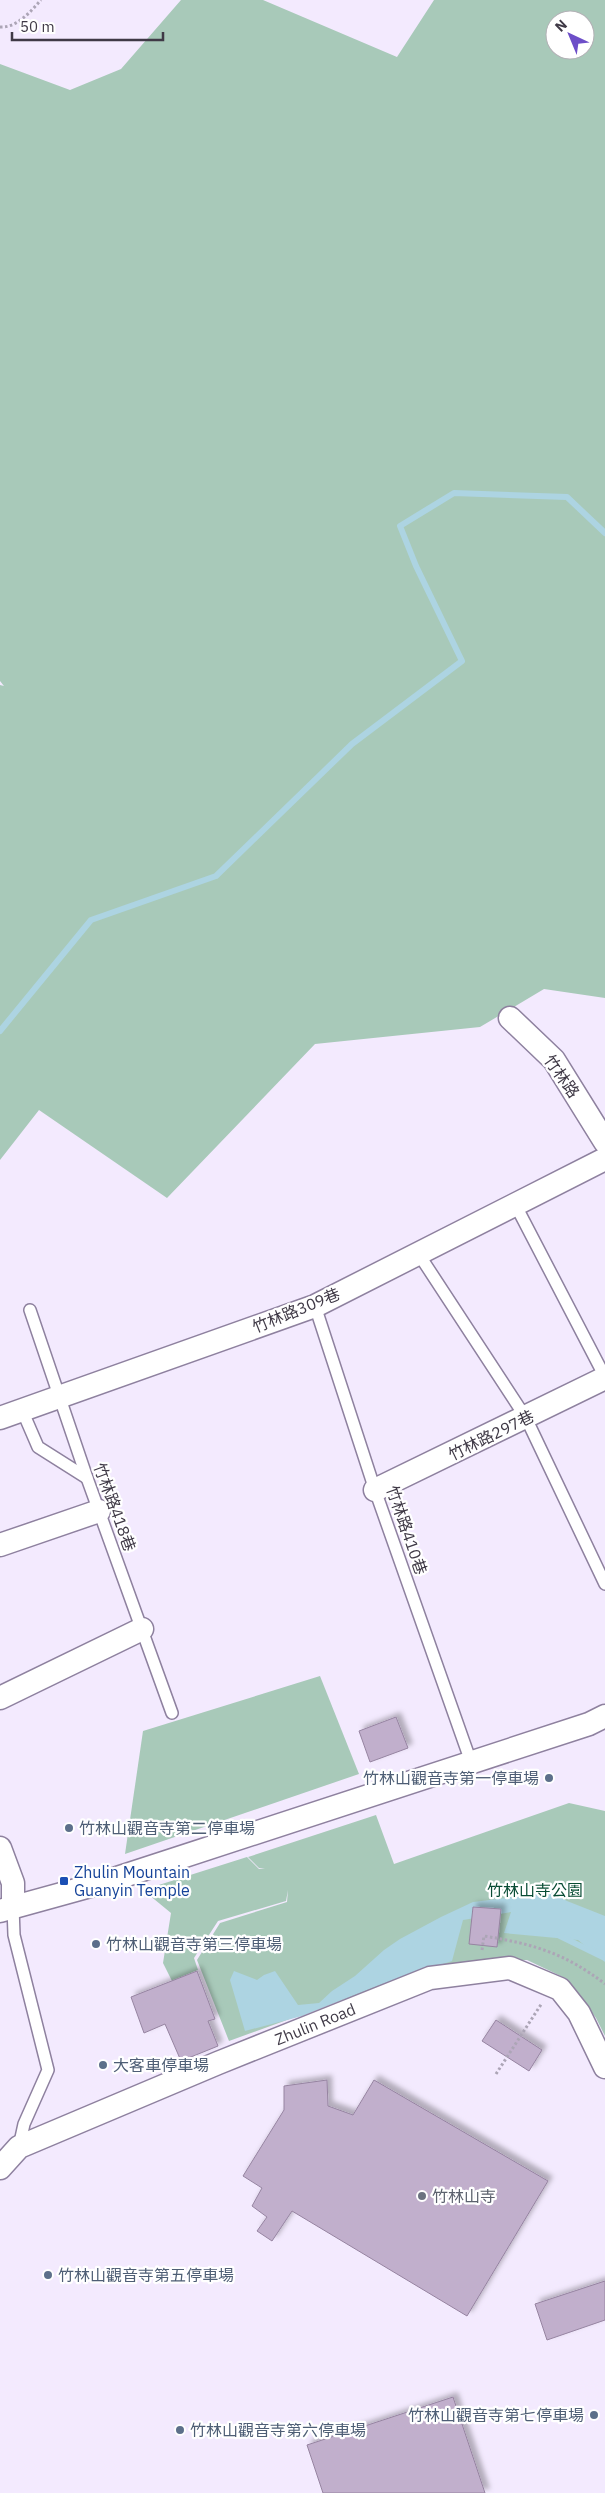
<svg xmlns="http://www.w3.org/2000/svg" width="605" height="2493" viewBox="0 0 605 2493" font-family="'IBM Plex Sans','Noto Sans TC',sans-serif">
<defs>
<filter id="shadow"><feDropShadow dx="4.5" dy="-4.5" stdDeviation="2.5" flood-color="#0004"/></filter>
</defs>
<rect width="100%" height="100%" fill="#f3eafe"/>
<g fill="#a8c9b9" fill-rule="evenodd">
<path d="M181,0h82l134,57 37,-57h171v998l-61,-9 -64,38 -165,17 -148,154 -128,-88 -39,50v-475l4,1 -4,-5v-617l70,26 51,-21zM555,20h30v30h-30z"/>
<polygon points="320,1676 359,1774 125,1854 143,1731"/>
<polygon points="569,1803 605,1811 605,2036 596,2018 567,1979 527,1960 475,1962 405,1977 229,2041 197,1960 220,1923 287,1902 288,1890 286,1901 218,1921 194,1958 198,1970 172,1981 163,1963 171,1913 143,1890 247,1857 259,1869 265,1869 259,1868 248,1857 376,1815 394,1864"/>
</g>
<polygon fill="#add4e2" points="535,1883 567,1901 605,1916 605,1962 578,1940 504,1933 511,1912 463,1920 452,1961 382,1984 302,2016 245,2031 230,1980 234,1971 257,1980 264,1975 275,1971 298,2005 319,2003 332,1991 355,1976 384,1950 400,1939 441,1917 473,1902 515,1897"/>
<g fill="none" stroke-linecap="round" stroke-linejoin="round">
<g stroke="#add4e2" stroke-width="6">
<polyline points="0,1031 91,920 216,876 352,744 462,661 416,566 400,526 454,493 567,497 605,533"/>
<polyline points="560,1936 605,1958"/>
</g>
</g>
<g fill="#c1afcc" stroke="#9684a1" filter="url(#shadow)">
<polygon points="396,1717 408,1748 370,1762 359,1731"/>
<polygon points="473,1907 501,1909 497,1947 469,1944"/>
<polygon points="197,1971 215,2019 208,2021 218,2046 181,2061 165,2024 144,2033 131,1997"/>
<polygon points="496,2020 542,2050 529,2071 482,2041"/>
<polygon points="327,2080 328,2106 353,2115 374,2080 548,2181 467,2316 292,2211 272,2241 257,2231 267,2217 252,2206 262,2188 243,2176 284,2110 284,2086"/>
<polygon points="605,2281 605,2320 547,2340 535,2304"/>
<polygon points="453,2397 485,2493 323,2493 307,2445"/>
</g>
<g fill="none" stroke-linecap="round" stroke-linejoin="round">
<defs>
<g id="service">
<polyline points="515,1204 605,1377"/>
<polyline points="418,1253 526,1418 605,1584"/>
<polyline points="315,1306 375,1490 471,1762"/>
<polyline points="30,1310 87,1478 172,1713"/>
<polyline points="22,1410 38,1447 87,1478"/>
<polyline points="13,1907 14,1935 48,2070 24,2124 19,2147"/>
</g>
<g id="minor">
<polyline points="510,1018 554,1060 605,1142"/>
<polyline points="0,1418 315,1306 605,1159"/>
<polyline points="375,1490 605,1378"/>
<polyline points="0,1545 99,1511"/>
<polyline points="0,1698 142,1629"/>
<polyline points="0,1848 13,1883 13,1907"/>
<polyline points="0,1911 105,1882 589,1724 605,1716"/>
<polyline points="0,2168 19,2147 218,2063 430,1978 510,1968 560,1989 579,2013 605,2067"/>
</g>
</defs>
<use href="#service" stroke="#8e819f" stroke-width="14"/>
<use href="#minor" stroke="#8e819f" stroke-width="25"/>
<g stroke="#aca5b6" stroke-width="3" stroke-dasharray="2.5 2.5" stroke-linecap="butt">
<path d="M0,27c17,1 30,-15 41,-27"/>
<path d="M482,1950l2,-14c49,8 81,17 121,48"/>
<polyline points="496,2074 542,2003"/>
</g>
<use href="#service" stroke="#fff" stroke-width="11"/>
<use href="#minor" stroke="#fff" stroke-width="22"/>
</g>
<g fill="#5c6f8a" stroke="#fff" stroke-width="2">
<circle cx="549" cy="1778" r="5"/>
<circle cx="69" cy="1828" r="5"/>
<circle cx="96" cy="1944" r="5"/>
<circle cx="103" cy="2065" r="5"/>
<circle cx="48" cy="2275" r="5"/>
<circle cx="594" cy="2415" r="5"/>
<circle cx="180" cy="2430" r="5"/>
</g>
<rect fill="#1a4fb4" stroke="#fff" stroke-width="2" x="59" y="1876" width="10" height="10" rx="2.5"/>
<circle fill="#6b7280" stroke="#fff" stroke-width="2" cx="422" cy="2196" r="5"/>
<g text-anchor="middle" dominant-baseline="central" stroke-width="4.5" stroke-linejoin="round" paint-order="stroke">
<g font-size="16" fill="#3f3946" stroke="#fff">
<text transform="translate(562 1076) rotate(55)">竹林路</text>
<text transform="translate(296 1310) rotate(-22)">竹林路309巷</text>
<text transform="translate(491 1435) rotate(-26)">竹林路297巷</text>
<text transform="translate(115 1507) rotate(70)">竹林路418巷</text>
<text transform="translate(407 1530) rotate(71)">竹林路410巷</text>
<text transform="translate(315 2024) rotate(-22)">Zhulin Road</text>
</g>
<g font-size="16" fill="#4e5e75" stroke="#fff" text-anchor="start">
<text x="539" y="1778" text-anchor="end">竹林山觀音寺第一停車場</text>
<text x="79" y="1828">竹林山觀音寺第二停車場</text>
<text x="106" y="1944">竹林山觀音寺第三停車場</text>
<text x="113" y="2065">大客車停車場</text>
<text x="58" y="2275">竹林山觀音寺第五停車場</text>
<text x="584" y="2415" text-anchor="end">竹林山觀音寺第七停車場</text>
<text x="190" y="2430">竹林山觀音寺第六停車場</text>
</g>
<g font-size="16" fill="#164399" stroke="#fff" text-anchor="start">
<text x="74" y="1872">Zhulin Mountain<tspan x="74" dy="18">Guanyin Temple</tspan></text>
</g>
<g font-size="16" fill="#094c35" stroke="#fff">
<text x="535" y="1890">竹林山寺公園</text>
</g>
<g font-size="16" fill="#5b616d" stroke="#fff" text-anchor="start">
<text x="432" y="2196">竹林山寺</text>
</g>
</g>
<g transform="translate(570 35) rotate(316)"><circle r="24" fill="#ffffff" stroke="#b2b0b5"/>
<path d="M0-4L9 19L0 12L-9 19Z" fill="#6d4ec8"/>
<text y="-8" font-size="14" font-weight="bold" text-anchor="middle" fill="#3f3946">N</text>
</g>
<path d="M12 32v8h151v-8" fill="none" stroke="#3f3946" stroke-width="2.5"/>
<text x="20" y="32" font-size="15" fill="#3f3946" stroke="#ffffff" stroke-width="4" paint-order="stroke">50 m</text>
</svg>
